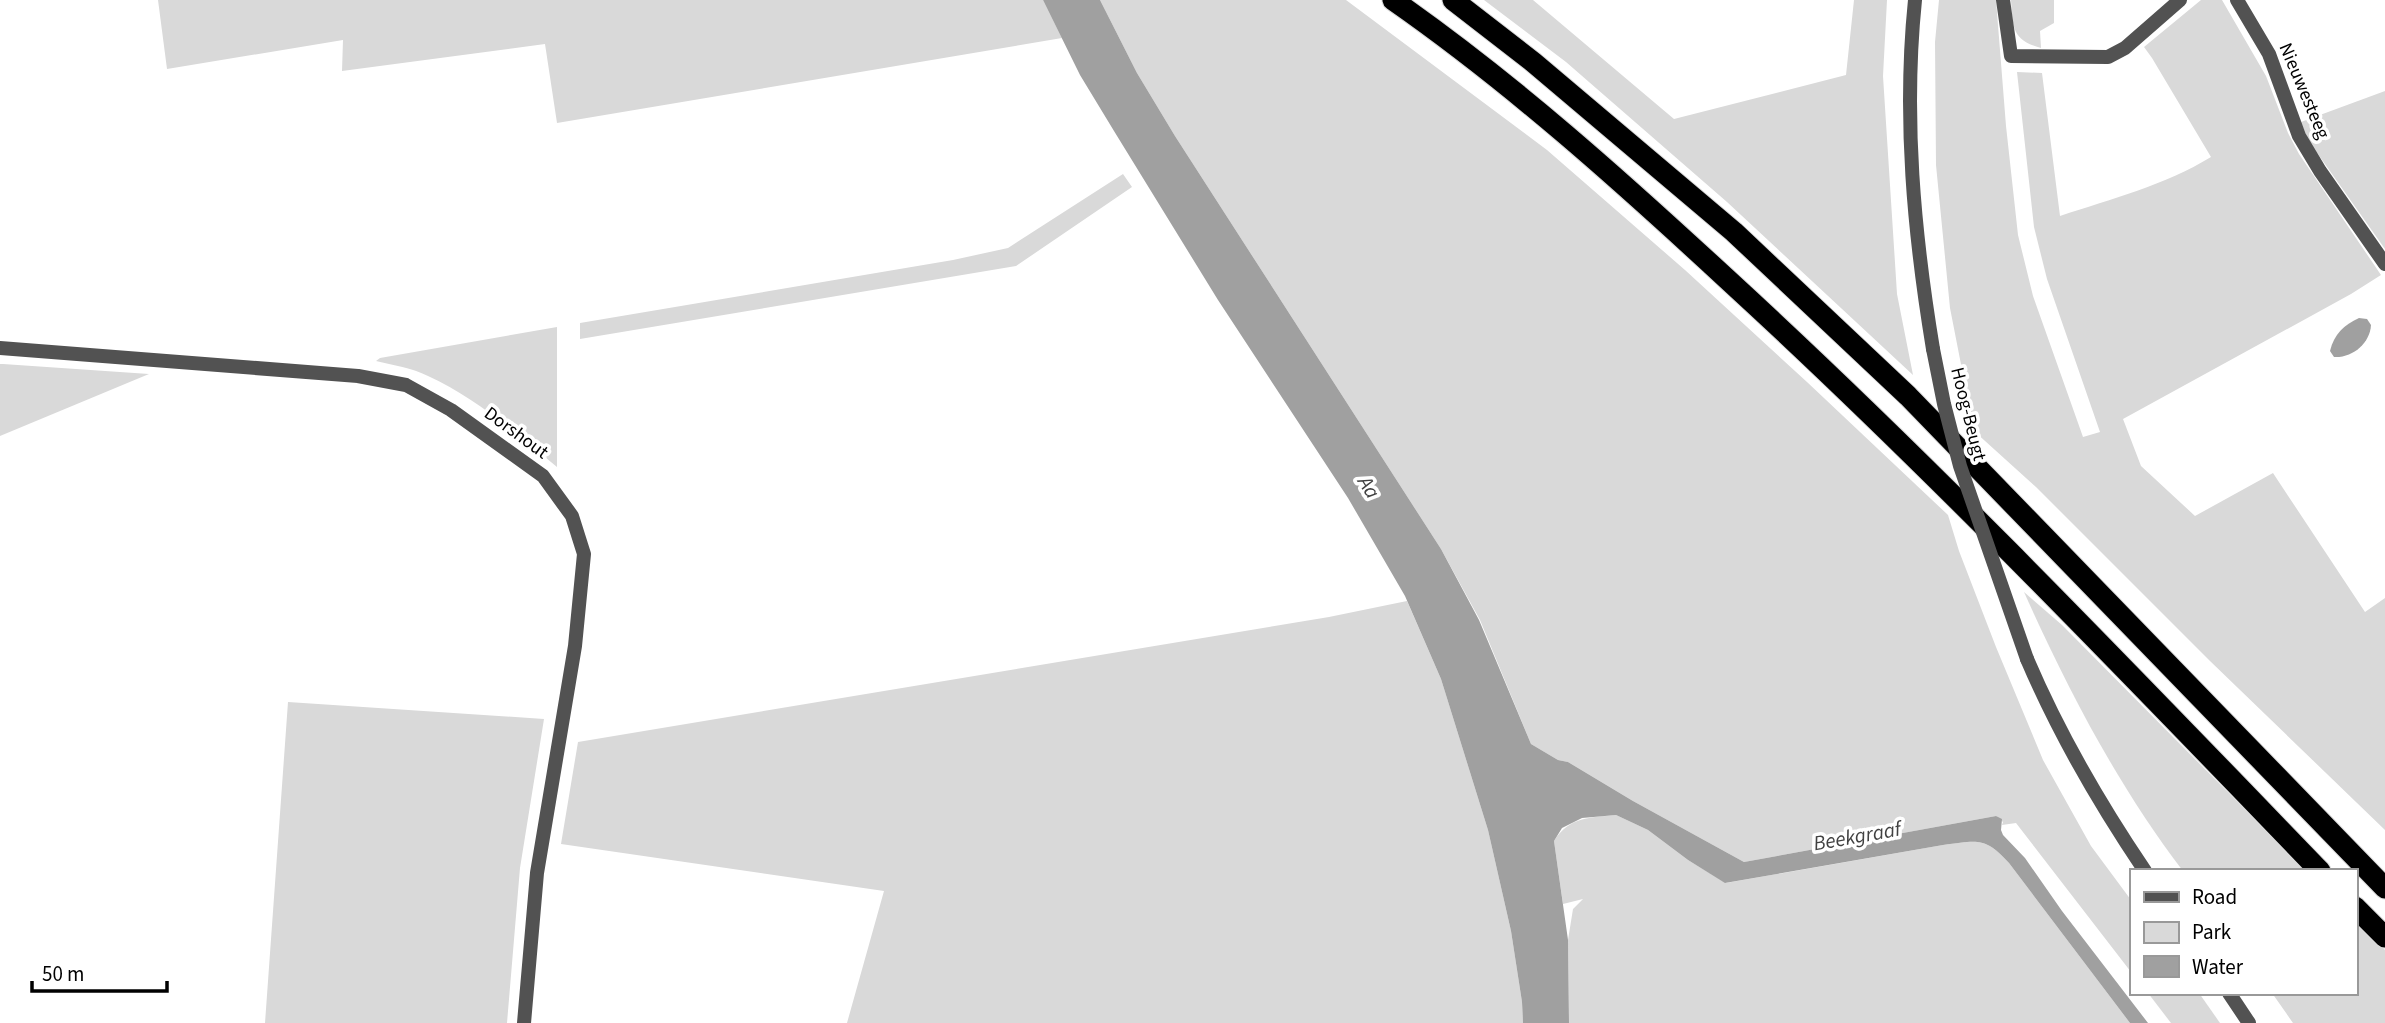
<svg xmlns="http://www.w3.org/2000/svg" width="2385" height="1023" viewBox="0 0 2385 1023" font-family="'Source Sans 3',sans-serif">
<rect width="100%" height="100%" fill="#fff"/>
<g fill="#d9d9d9">
<polygon points="158,0 1043,0 1062,38 557,123 545,44 342,71 343,40 167,69"/>
<polygon points="1100,0 1346,0 1547,150 1685,270 1807,382 1948,515 1959,551 1996,647 2043,760 2091,846 2131,900 2131,972 2016,823 2002,825 2003,822 1996,816 1744,862 1633,801 1568,762 1558,760 1531,744 1480,620 1441,549 1175,136 1137,73"/>
<polygon points="1484,0 1533,0 1674,119 1846,75 1854,0 1887,0 1883,76 1897,294 1913,375 1727,202 1566,62"/>
<path d="M1939,0h57l10,126 12,109 15,61 50,141 17,-5 -53,-153 -13,-52 -17,-155 25,1 18,143c51,-17 105,-31 151,-59l-59,-99 -8,-11 57,-47h21l44,76 22,57 11,21 82,121 -30,19 -228,125 18,47 54,50 78,-43 92,139 20,-14v232l-175,-169 -174,-174 -62,-56 -24,-123 -14,-143 -1,-123z"/>
<path d="M2011,0h43v23l-14,8 1,17c-30,-8 -28,-22 -30,-48z"/>
<polygon points="2385,91 2385,249 2308,140 2301,122"/>
<polygon points="1123,174 1132,187 1016,266 580,339 580,323 953,260 1008,248"/>
<path d="M557,327v140c-40,-33 -81,-69 -129,-91 -16,-8 -35,-11 -52,-15l4,-3z"/>
<polygon points="0,364 3,364 149,374 0,436"/>
<path d="M2024,592l38,33 244,246h-123c-65,-85 -115,-181 -159,-279z"/>
<polygon points="1407,601 1441,679 1488,830 1511,931 1522,1002 1523,1023 847,1023 884,891 561,844 578,742 1329,617"/>
<polygon points="288,702 544,719 520,868 507,1023 265,1023"/>
<path d="M1616,815l32,15 40,30 38,23 217,-38c35,-4 41,-9 66,18l121,160h-561l-1,-83 5,-31 10,-10 -20,5 -9,-63c16,-25 36,-23 62,-26z"/>
<polygon points="2355,920 2385,950 2385,1023 2293,1023 2272,993 2355,993"/>
<polygon points="2148,993 2199,993 2220,1023 2171,1023"/>
</g>
<g fill="#a0a0a0">
<path d="M1043,0h57l37,73 38,63 266,413 38,71 52,124 27,16 10,2 65,39 111,61 252,-46 6,3 -1,11 2,5 22,23 37,53 86,112h-18l-121,-160c-25,-27 -31,-22 -66,-18l-218,38 -37,-23 -40,-30 -32,-15 -34,3 -20,10 -8,13 14,99 1,83h-46l-1,-21 -11,-71 -23,-101 -47,-151 -36,-83 -57,-98 -130,-198 -104,-169 -34,-56z"/>
<path d="M2359,318l8,1 4,6c-1,18 -18,33 -37,32l-4,-6c4,-17 14,-26 29,-33z"/>
</g>
<g fill="none" stroke-linecap="round" stroke-linejoin="round">
<defs>
<g id="motorway">
<path d="M1393,0c119,83 228,181 334,279 206,189 399,391 593,592"/>
<polyline points="1453,0 1533,62 1734,232 1908,396 2385,888"/>
<polyline points="2355,907 2385,937"/>
</g>
</defs>
<use href="#motorway" stroke="#dbdbdb" stroke-width="23"/>
<g stroke="#525252" stroke-width="14">
<polyline points="2003,0 2011,56 2108,57 2125,48 2180,0"/>
<polyline points="2237,0 2269,54 2299,136 2320,171 2385,264"/>
<polyline points="0,348 358,376 406,385 451,410 543,476 572,516 584,554 575,646 537,873 524,1023"/>
</g>
<g stroke="#525252" stroke-width="14">
<path d="M1915,0c-12,117 -1,234 18,349"/>
<path d="M2027,659c32,75 72,144 118,212"/>
<polyline points="2229,993 2249,1023"/>
</g>
<use href="#motorway" stroke="#000" stroke-width="21"/>
<polyline stroke="#525252" stroke-width="14" points="1933,349 1944,404 1960,466 2027,659"/>
</g>
<g text-anchor="middle" dominant-baseline="central" stroke-width="7" stroke-linejoin="round" paint-order="stroke">
<g font-size="19" fill="#000" stroke="#fff">
<text transform="translate(2304 91) rotate(67)">Nieuwesteeg</text>
<text transform="translate(1968 414) rotate(76)">Hoog-Beugt</text>
<text transform="translate(516 433) rotate(36)">Dorshout</text>
</g>
<g font-size="21" font-style="italic" fill="#414141" stroke="#fff">
<text transform="translate(1369 487) rotate(58)">Aa</text>
<text transform="translate(1857 836) rotate(-10)">Beekgraaf</text>
</g>
</g>
<rect x="2130" y="869" width="228" height="126" fill="#ffffff" stroke="#999999" stroke-width="2"/>
<rect x="2144" y="892" width="35" height="10" fill="#525252" stroke="#999999" stroke-width="2"/>
<text x="2192" y="904" font-size="21" fill="#000000">Road</text>
<rect x="2144" y="922" width="35" height="21" fill="#d9d9d9" stroke="#999999" stroke-width="2"/>
<text x="2192" y="939" font-size="21" fill="#000000">Park</text>
<rect x="2144" y="956" width="35" height="21" fill="#a0a0a0" stroke="#999999" stroke-width="2"/>
<text x="2192" y="974" font-size="21" fill="#000000">Water</text>
<path d="M32 981v10h135v-10" fill="none" stroke="#000000" stroke-width="3.5"/>
<text x="42" y="981" font-size="21" fill="#000000" stroke="#ffffff" stroke-width="5" paint-order="stroke">50 m</text>
</svg>
